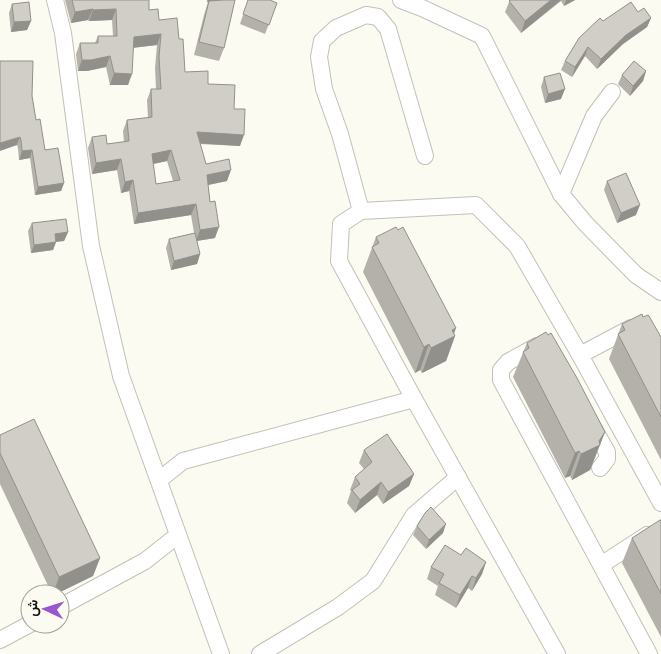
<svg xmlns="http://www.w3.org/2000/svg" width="661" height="654" viewBox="0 0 661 654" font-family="'Nunito Sans',Vazirmatn,sans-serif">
<rect width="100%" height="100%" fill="#fcfbf2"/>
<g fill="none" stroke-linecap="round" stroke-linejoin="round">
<defs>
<g id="minor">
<polyline points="55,0 63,33 91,246 121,376 221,654"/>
<polyline points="401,0 422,8 482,36 561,194 585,223 636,275 661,292"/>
<polyline points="561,194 594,116 612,92"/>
<polyline points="361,211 340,134 324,89 319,57 322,41 336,28 366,15 378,17 388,29 425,156"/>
<polyline points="542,345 537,346 508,362 501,370 501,380 649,654"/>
<polyline points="580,355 631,328 639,328 647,334 661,357"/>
<polyline points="591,424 607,452 607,459 600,468"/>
<polyline points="159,480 183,461 414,399"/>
<polyline points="601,565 647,535 654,535 661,540"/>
<polyline points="60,607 145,561 178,535"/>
<polyline points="0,640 30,624"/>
<polyline points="260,654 338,607 373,581 414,515 458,477"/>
<polyline points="557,654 414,399 339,261 341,224 361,211 476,205 517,246 580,355 661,503"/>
</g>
</defs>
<use href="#minor" stroke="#c2c0b8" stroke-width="18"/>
<use href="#minor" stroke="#fff" stroke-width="16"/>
</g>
<g fill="#b3b1aa" fill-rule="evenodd">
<path d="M65,0h84v10l30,29 6,33 23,12 26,25 6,37 -40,-2 6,20 21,17 -19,4 7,53 -18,3 3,13 -3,10 -26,6 -5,-22 3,-9 25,-6 -3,-18 -57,9 -5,-33 -8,2 -4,-23 -25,4 -4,-26 4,-11 15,7 17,-2 -1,-11 4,-11 21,-2 -1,-18 4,-11h5l-1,-21 2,-23 -24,3 -5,37h-18l-4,-18 -19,4h-9l-2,-17 4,-11h15l3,-7h15l-1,-16 -23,1 -1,-1 -17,3zM167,161l6,20 -17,3 -3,-20z"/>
<polygon points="207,0 235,0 224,48 219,61 194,55 204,15 208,2 207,2"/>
<polygon points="248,0 277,3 265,34 240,24"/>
<polygon points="510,0 575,0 564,6 561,1 521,33 505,12"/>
<polygon points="12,4 31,21 27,30 11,32 9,13"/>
<polygon points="638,12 651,18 647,27 623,44 597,69 585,56 572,77 561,70 565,61"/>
<polygon points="646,71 643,81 630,96 618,84 622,75"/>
<polygon points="544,77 561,99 545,103 541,87"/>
<polygon points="32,96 36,120 45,150 64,183 61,191 35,195 30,158 19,160 18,148 17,145"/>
<polygon points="607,181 636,215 617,223 604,190"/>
<polygon points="32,223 68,232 64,241 56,242 53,250 31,253 28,231"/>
<polygon points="376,237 455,336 446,361 422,373 420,370 415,373 363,272"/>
<polygon points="643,317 661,337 661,460 609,359 622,324"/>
<polygon points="527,343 605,432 590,470 572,480 570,476 565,478 513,377"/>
<polygon points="0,435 100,558 93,576 56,594 52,594 0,484"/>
<polygon points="364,450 414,474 409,486 383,504 377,495 355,513 347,503 351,491 350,490 355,477 364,469 359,463"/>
<polygon points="661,520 661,637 622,563 632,538"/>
<polygon points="417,526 443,533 426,549 413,535"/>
<polygon points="461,555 486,562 482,574 472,591 468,588 456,608 435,595 438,586 427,579 431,567"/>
</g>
<g fill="#92908b">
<polygon points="208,0 234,0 233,4 207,2"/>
<polygon points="551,0 561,0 521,33 525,21"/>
<polygon points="566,0 575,0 564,6"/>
<polygon points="93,9 88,20 71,23 75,12"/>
<polygon points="116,9 112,20 89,21 93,10"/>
<polygon points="651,18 647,27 623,44 597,69 601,59 626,35"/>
<polygon points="31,21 27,30 11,32 14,22"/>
<polygon points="161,34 157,45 130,48 134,37"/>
<polygon points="588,47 585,56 572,77 575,67"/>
<polygon points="110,56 106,67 87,71 78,71 82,60"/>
<polygon points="646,71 643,81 630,96 633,86"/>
<polygon points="114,73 132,74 128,85 110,85"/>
<polygon points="565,89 561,99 545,103 548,94"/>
<polygon points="197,132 244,135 240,146 193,143"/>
<polygon points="20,137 17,145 0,151 0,143"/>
<polygon points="32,150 30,158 19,160 22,151"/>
<polygon points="171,150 167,161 148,165 152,154"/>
<polygon points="121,159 117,170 92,174 96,163"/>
<polygon points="231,170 227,181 203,186 207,175"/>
<polygon points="133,180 129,191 121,193 125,182"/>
<polygon points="64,183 61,191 35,195 38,187"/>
<polygon points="196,204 191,215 134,224 138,213"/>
<polygon points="640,205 636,215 617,223 621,213"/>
<polygon points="219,227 215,238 196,241 200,230"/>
<polygon points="68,232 64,241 52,242 55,234"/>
<polygon points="56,242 53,250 31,253 34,245"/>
<polygon points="200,254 197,264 171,270 174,261"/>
<polygon points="456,328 453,337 455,336 446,361 422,373 431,348 452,330"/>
<polygon points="429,344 420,370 415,373 424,347"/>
<polygon points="605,432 590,470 572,480 581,454 599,441"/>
<polygon points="579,451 570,476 565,478 575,453"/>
<polygon points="414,474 409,486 383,504 388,492"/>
<polygon points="381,482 377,495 355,513 360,500"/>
<polygon points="446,524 443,533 426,549 429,540"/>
<polygon points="100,558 93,576 56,594 53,594 59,577"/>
<polygon points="486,562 482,574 472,591 476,578"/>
<polygon points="472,576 468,588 456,608 460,595"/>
</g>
<g fill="#d0cec6" stroke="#92908b" fill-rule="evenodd">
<path d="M72,0h77v10l9,-1 1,11 18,-2 2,21h4l2,33 23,-1v13l27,1 -1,24h11l-1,26 -47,-3 9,32 23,-5 2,11 -24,5 3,27 5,-1 4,26 -19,3 -4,-26 -58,9 -5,-33 -8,2 -4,-23 -25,4 -4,-26 14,-2 1,9 22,-3 -2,-21 25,-3 -1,-28h10l-2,-32 2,-23 -27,3 -2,37 -18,-1 -4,-17 -19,4h-9l-2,-17h18v-7h19l-1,-27 -23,1v-1l-18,3zM171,150l9,30 -24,4 -4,-30z"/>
<polygon points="223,0 235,0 224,48 199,42 209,1"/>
<polygon points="248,0 270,0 277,3 269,25 243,14"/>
<polygon points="510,0 551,0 525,21 509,1"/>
<polygon points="29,2 31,21 14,22 12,4"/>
<polygon points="631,2 638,12 644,8 651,18 626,35 601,59 588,47 575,67 565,61 579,38 600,18 603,21"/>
<polygon points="0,61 33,61 32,96 36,120 40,119 45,150 58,148 64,183 38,187 32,150 22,151 21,140 20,137 0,143"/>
<polygon points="634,61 646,71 633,86 622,75"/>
<polygon points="560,73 565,89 548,94 544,77"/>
<polygon points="626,173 640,205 621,213 607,181"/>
<polygon points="66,219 68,232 55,234 56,242 34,245 32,223"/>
<polygon points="396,227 398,230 403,227 456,328 452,330 455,336 431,348 429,344 424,347 372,247 379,243 376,237"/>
<polygon points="195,233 200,254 174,261 169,239"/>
<polygon points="642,314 643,317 648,315 649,316 661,337 661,417 618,334 625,330 622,324"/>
<polygon points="546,332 548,335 551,333 577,378 605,432 599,441 600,445 581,454 579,451 575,453 523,352 529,348 527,343"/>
<polygon points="34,419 100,558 59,577 0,453 0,435"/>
<polygon points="387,434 414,474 388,492 381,482 360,500 352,490 360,484 355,477 372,462 364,450"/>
<polygon points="431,507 446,524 429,540 417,526 425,513"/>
<polygon points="660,520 661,520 661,594 632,538"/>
<polygon points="445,545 461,555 466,548 486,562 476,578 472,576 460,595 439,583 444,574 431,567"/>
</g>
<g transform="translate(45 609) rotate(274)"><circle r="24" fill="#fcfbf2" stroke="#9e9e97"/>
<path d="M0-4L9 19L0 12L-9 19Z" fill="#9957cd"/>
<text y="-8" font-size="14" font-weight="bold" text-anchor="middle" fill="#12120f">ش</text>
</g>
</svg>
